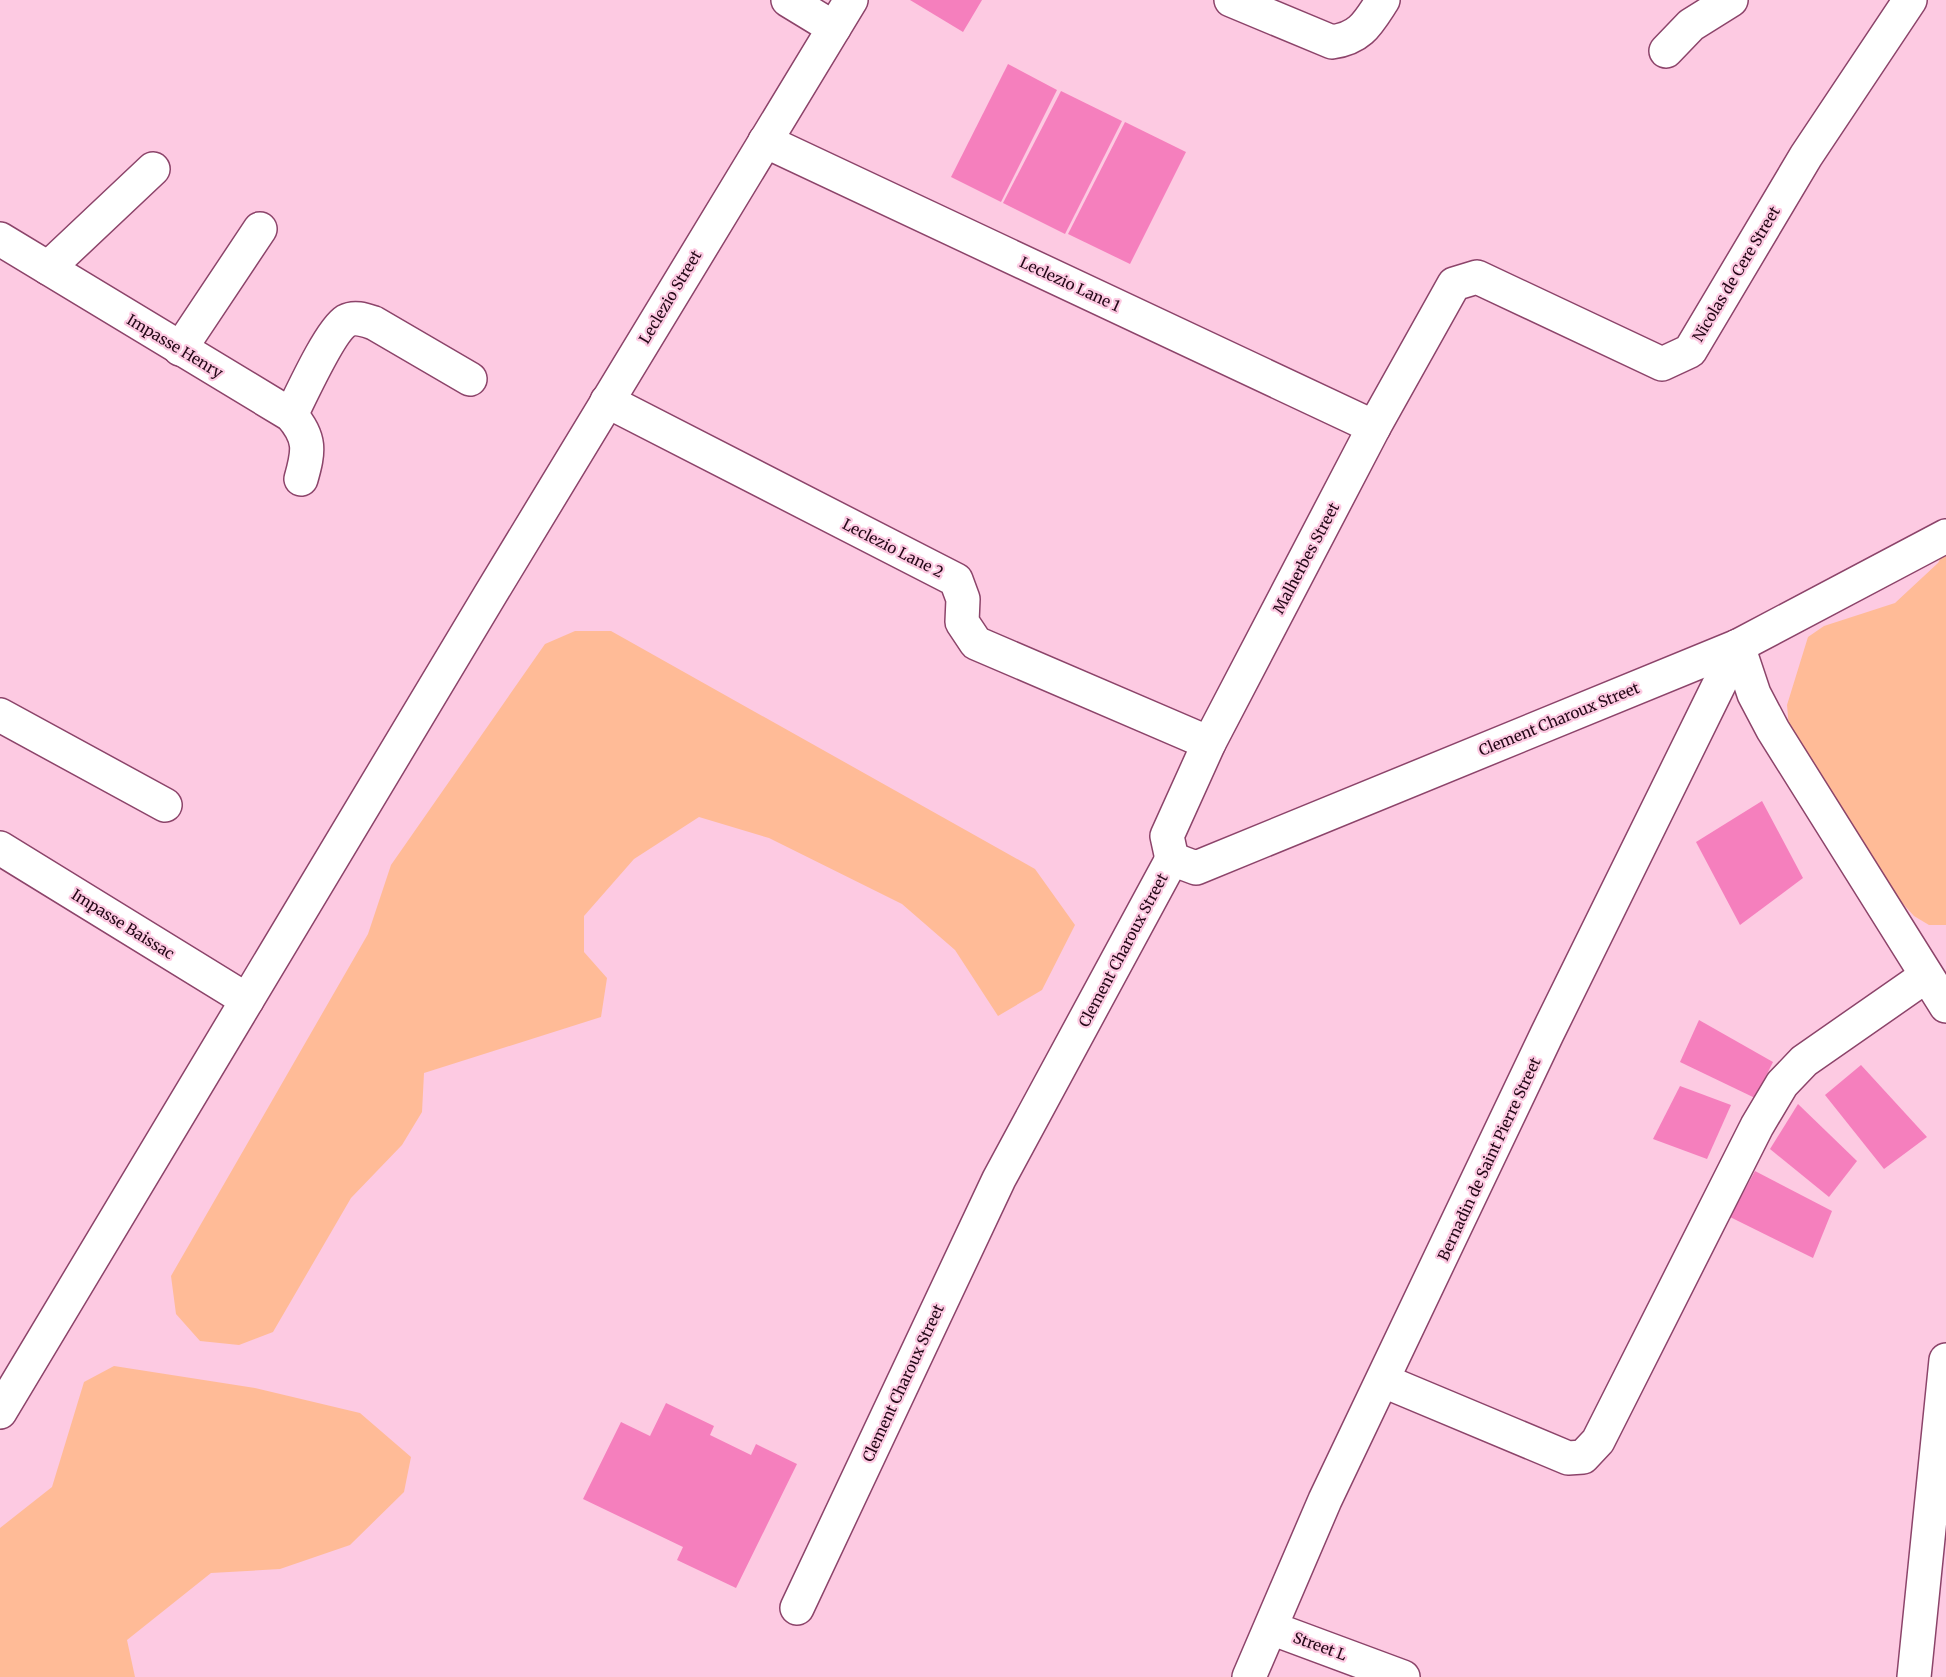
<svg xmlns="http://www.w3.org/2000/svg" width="1946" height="1677" viewBox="0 0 1946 1677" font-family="Merriweather,serif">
<rect width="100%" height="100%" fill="#fdcae2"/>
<g fill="#ffbb97">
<polygon points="1946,548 1946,925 1929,925 1914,916 1864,861 1790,740 1787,705 1808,637 1824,626 1895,603 1938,563"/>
<polygon points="575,631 611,631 1035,869 1075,925 1042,990 998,1016 955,950 902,904 769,838 699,817 634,859 584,916 584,952 607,978 601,1017 424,1073 422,1112 402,1145 351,1198 273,1332 239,1345 200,1341 176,1314 171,1276 368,934 391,865 545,644"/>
<polygon points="114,1366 255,1388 360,1413 411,1457 404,1492 350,1545 280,1569 211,1573 127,1640 135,1677 0,1677 0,1528 52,1487 84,1382"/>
</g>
<g fill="#f57fbd">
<polygon points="910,0 982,0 963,32"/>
<polygon points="1008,64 1057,90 1001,202 951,177"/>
<polygon points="1061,91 1122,121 1065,234 1003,203"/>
<polygon points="1125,122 1186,152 1130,264 1068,234"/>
<polygon points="1762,801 1803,878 1740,925 1696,842"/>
<polygon points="1699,1020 1773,1062 1755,1098 1680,1062"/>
<polygon points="1861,1065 1927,1137 1884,1169 1825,1095"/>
<polygon points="1680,1086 1731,1105 1707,1159 1653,1139"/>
<polygon points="1798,1104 1857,1161 1829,1197 1770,1149"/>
<polygon points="1755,1171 1832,1211 1813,1258 1730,1217"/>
<polygon points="666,1403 714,1426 710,1435 751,1455 756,1444 797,1464 736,1588 677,1560 683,1547 583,1499 621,1422 650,1436"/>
</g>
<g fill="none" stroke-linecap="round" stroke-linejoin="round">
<defs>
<g id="minor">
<polyline points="788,0 834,28"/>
<path d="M1231,0l101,42c29,-4 36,-19 51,-42"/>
<polyline points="1666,51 1691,25 1731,0"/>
<polyline points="765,141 1374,427"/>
<path d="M0,239l291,176c20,23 18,36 10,64"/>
<polyline points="48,268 153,169"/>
<polyline points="180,349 260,229"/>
<polyline points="607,401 956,580 963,599 962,622 976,643 1209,743"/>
<path d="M291,415c10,-20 39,-84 55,-94 9,-5 19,-1 28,2l96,56"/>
<polyline points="1738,646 1754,694 1773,730 1946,1006"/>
<polyline points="0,715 165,805"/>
<polyline points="0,848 247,1000"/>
<polyline points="1172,859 1167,836 1209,743 1374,427 1454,284 1477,277 1662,364 1690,351 1806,156 1910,0"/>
<polyline points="1172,859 1196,868 1738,646 1946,536"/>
<polyline points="1384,1381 1568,1458 1583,1457 1598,1441 1757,1126 1782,1084 1804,1061 1926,976"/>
<polyline points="0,1412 490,595 851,0"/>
<polyline points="797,1608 999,1179 1172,859"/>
<polyline points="1271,1628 1403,1677"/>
<polyline points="1249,1677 1325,1500 1547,1034 1738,646"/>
<polyline points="1914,1677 1946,1360"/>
</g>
</defs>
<use href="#minor" stroke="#8c446a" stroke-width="36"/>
<use href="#minor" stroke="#fff" stroke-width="33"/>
</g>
<g text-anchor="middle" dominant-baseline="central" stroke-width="4.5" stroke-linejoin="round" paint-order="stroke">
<g font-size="15" fill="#240717" stroke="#fdcae2">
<text transform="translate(1736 274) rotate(-59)">Nicolas de Cere Street</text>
<text transform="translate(1070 284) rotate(25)">Leclezio Lane 1</text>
<text transform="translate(670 297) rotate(-59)">Leclezio Street</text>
<text transform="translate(175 346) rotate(31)">Impasse Henry</text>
<text transform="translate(893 548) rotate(27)">Leclezio Lane 2</text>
<text transform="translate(1306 558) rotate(-62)">Malherbes Street</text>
<text transform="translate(1559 719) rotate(-22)">Clement Charoux Street</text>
<text transform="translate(123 924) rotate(32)">Impasse Baissac</text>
<text transform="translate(1123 950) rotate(-62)">Clement Charoux Street</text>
<text transform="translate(1489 1159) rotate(-65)">Bernadin de Saint Pierre Street</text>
<text transform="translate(903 1383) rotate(-65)">Clement Charoux Street</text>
<text transform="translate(1320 1646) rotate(20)">Street L</text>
</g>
</g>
</svg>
